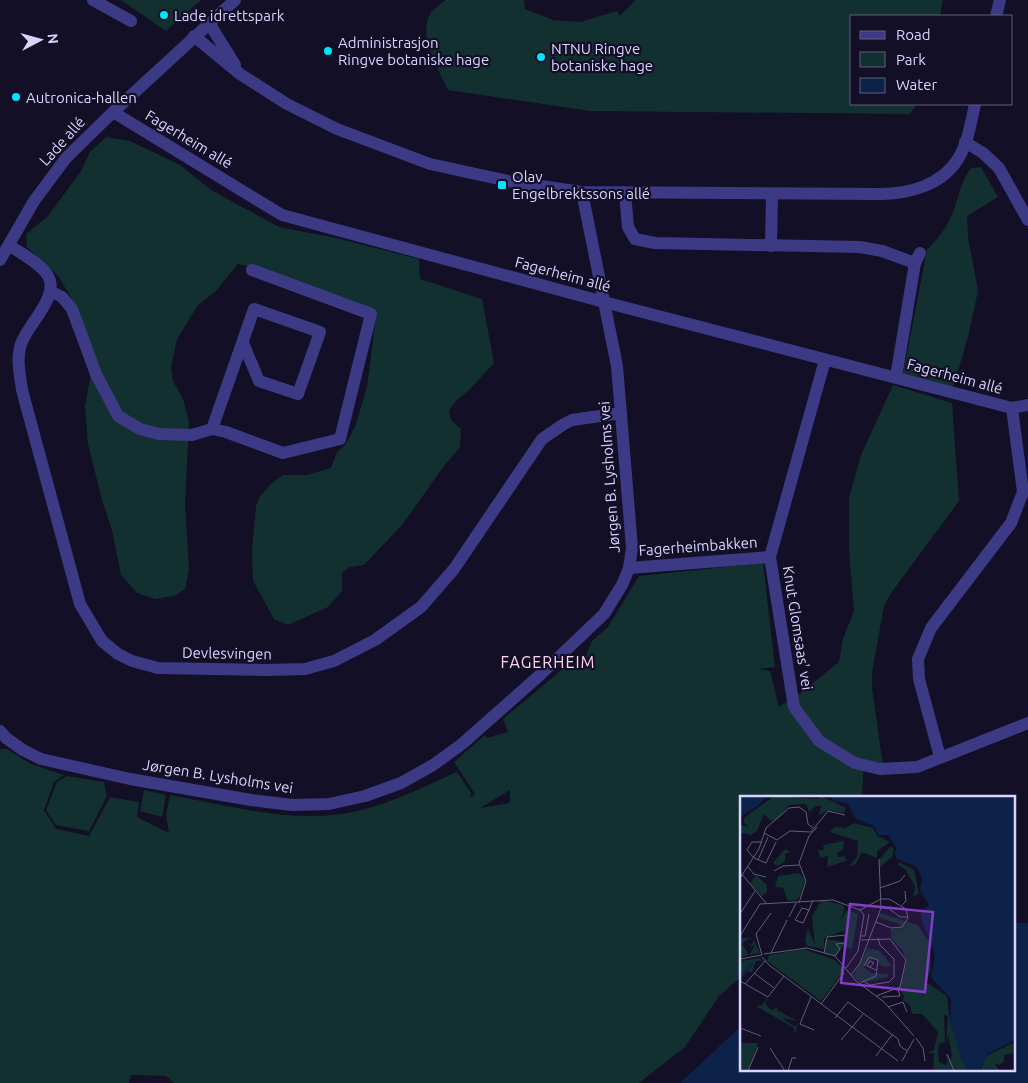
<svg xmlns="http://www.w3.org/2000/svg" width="1028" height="1083" viewBox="0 0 1028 1083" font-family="Ubuntu,sans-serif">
<rect width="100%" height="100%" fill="#130f26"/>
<g fill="#12302f" fill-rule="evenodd">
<polygon points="121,0 201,0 166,31"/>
<path d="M446,0h78l1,9 28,11 27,2 37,-11 3,5 15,-16h308l-3,16h-88v88h65l-7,10 -320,-3 -142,-21c-9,-20 -29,-53 -19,-74 3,-7 11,-12 17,-16z"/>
<polygon points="106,137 130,141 180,165 211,190 279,227 336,238 419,259 420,279 482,299 494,363 469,390 457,400 449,410 451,420 461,429 460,447 444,466 402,525 364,565 350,567 342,572 342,591 328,607 288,625 274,619 253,581 252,550 256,506 260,496 272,483 283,475 307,475 331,468 337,452 345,445 355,427 367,387 375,324 374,314 261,269 238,264 215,292 198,305 177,339 171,368 173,381 183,399 189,422 185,503 189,570 185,589 174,596 155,599 137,593 121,575 112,530 102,500 88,444 85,406 93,363 72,299 58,276 27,247 26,234 48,216 81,171 90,152"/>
<path d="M981,167l17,30 -31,19 1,21 10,54 -10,46 -15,51 -50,-14 24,-124c11,-11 20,-23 26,-38 6,-16 8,-31 18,-44z"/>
<path d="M893,385l59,18 7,98 -68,92 -7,13 -12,66v16l11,77 -19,-5 -2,37h-120v179l-23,20 -34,51 -46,36h-465l-8,-7 -35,-1 -2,8h-129v-334h7l24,15 33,11 -10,7 -10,28 12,19 33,7 21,-39 29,5 -2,15 32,16 -3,-18 4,-20c60,11 128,30 188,16 34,-8 67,-25 99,-39l14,21 -1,5 5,-4 -21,-32 31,-27 2,3 21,-6 -5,-13 72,-60 8,4 9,-22 16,-14 31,-51 124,-13 12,104 -17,2 12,2 9,36 19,-12 41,-33 4,-23 11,-28 -5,-61v-52l12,-43zM510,790v13l-30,5z"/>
<polygon points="67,776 104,782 107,796 89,831 56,825 46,810 57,782"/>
<polygon points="144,790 166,795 162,817 140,811"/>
</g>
<polygon fill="#0c2248" points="1014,923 1028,923 1028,1083 680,1083 742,1025 742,1069 1014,1069"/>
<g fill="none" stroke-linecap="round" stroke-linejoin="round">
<g stroke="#3d3a85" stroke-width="12">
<polyline points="93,0 131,21"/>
<polyline points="113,112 282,215 604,302 1012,408 1028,405"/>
<polyline points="965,142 983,153 999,168 1028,220"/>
<polyline points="625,193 628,227 635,239 655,243 860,247 882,251 915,263"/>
<path d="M9,245c11,8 33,19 39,31 12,20 -20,48 -27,68 -5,14 -1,31 1,46l58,214 22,37 16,13 14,7 26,7 108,2 39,-1 29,-8 41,-21 46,-33 33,-38 88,-130 22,-15 8,-4 49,-7"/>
<polyline points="771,246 772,194"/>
<polyline points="52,292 62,297 72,309 96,374 118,416 140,429 159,434 192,435 212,429 226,432 283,453 340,439 371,314 252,270"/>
<polyline points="825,360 770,557 794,707 819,741 855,763 880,769 917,767 1028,723"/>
<polyline points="896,377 915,263 920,253"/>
<polyline points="212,429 254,309 320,332 298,394 259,381 243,343"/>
<polyline points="629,568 770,557"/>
<polyline points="0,731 6,738 23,750 41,759 130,779 251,800 292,805 329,804 365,796 401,783 433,765 462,744 541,674 604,614 622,585 629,568 632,548 617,366 582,192"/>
<polyline points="940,757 919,679 918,659 931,628 1011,523 1023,492 1012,408"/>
</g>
<g stroke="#3d3a85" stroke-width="12">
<polyline points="996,16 1000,0"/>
<polyline points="209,23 235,65"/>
<path d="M194,36l46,38 47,30 50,25 93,35 83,18 69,10 298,2c29,0 62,-9 78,-35 10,-16 13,-37 17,-55"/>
<polyline points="0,260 34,201 66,158 113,112 235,0"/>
</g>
</g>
<g fill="#00e5ff" stroke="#130f26" stroke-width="2">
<circle cx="164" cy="15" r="5"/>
<circle cx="328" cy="51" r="5"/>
<circle cx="541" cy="57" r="5"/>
<circle cx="16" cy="97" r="5"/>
<rect x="497" y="180" width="10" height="10" rx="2.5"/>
</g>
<g text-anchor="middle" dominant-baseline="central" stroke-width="4.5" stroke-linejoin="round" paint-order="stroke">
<g font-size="15" fill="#d9d4ff" stroke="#130f26" text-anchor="start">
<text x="174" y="15">Lade idrettspark</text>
<text x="338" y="42">Administrasjon<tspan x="338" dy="17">Ringve botaniske hage</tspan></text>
<text x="551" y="48">NTNU Ringve<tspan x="551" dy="17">botaniske hage</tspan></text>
<text x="26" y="97">Autronica-hallen</text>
<text x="512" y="176">Olav<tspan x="512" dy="17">Engelbrektssons allé</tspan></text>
</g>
<g font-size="15" fill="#d9d4ff" stroke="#130f26">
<text transform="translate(189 139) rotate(31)">Fagerheim allé</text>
<text transform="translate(62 141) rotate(-48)">Lade allé</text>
<text transform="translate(563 274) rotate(15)">Fagerheim allé</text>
<text transform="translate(955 376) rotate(15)">Fagerheim allé</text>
<text transform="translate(609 477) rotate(-94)">Jørgen B. Lysholms vei</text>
<text transform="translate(698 546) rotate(-4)">Fagerheimbakken</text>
<text transform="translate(798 628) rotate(81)">Knut Glomsaas' vei</text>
<text transform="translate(227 653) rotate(1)">Devlesvingen</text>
<text transform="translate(218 776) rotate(9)">Jørgen B. Lysholms vei</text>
</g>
<g font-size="16" letter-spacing="1" fill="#ffd6f0" stroke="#130f26">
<text x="548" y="662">FAGERHEIM</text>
</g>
</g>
<g transform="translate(740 796)">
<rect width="275" height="275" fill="#130f26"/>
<path d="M34,0l44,3 3,-3 25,12 -2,5 -16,-3 -9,5 2,-9h-5l-7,6 -3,-8 -17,1 -11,14 -7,2 -7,-7 -7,17 -6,4 -10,-2 -1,4v-12l9,2 -6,-5 2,-5zM114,27l19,5 4,8 13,6 -13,9v7l-15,-6 -7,13 -6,1 8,-9 1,-16 -28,-9 5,-5 10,1zM104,45l-1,9 -6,3 2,4 6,-1 1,5 -19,6 1,-11 -8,2 -2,-8h6l-1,-4 4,-2zM150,51l4,1 -2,9 -12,10 -1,-7zM45,53l6,3 -6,2v7l-7,5 -5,-3zM159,66l15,8 5,24 -6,2 2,-10 -10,-17 -7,-4zM59,77l6,7 -5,16 -3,4 -9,1 -5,-13 -8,-1 3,-11zM16,79l11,10v7l-5,4 -12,-12zM81,104l22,5 2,4 -6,13 8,-12 11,4 -6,35 -9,-2 -8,9 -10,-3v-14l21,3 1,-7 -4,-4 -19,7v11l-17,-3 -2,-6 3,-12 7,17 -3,-28zM140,117l38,12 12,18 1,27 -5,12 21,14 3,26 17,49h-13l-4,-6 3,6h-20l1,-18h-8l8,-3 4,-18 -16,-18h-10l-2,-9 -7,-5 1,-4 -5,-7 8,-27 -5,-12 -11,-12v-9l11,-1 -3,-4 -21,-7zM204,219l4,1 -2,27 2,-8 4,20 -2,6 -6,-8 4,8 -2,4 -7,-3 -1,-12 1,-6 6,-2zM1,142h13l-6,1 -6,5 7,11 6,-10 -4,2 -4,-6h1l3,5 3,-6 6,13 -19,4zM128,152l12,3 12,15 -9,1 -9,-9 -10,9 7,6 17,1v3l-27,6 -8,-7zM64,153l31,11 10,10 -24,31 -54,-40 2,-6zM20,162l3,3h-7l-4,12 -4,-2 -8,8v-18zM24,200l4,3 -3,5 7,6 6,-3 -1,3 20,11 -15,-3 13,9 3,-4 -3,11 -1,-6 -38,-22 6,-1 5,-6zM0,247h18l-10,28h-8zM273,247v10l-9,2v7l-5,3 -5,-2 6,8h-20l6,-15z" fill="#12302f" fill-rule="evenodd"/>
<path d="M0,0h27l-8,9 -19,12zM91,0h184v244l-28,14 -8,17 -12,-1 -5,-9 -12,-39 1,-23 -20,-22 4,-22 -14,-37v-7l8,-6 -9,-15 2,-11 -5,-12 -20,-8 -3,-7 3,-3 -9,-14h-10l-3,-8 -20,-9 -8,-15 -14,-2z" fill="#0c2248"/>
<path fill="none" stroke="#0c2248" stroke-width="2.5" d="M2,179l11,-12"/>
<path fill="none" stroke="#625e7d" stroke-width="1" d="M24,37l13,7 13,-9 21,1 17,-21 17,4M22,46h-10l-5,8 7,8 12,5 10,-21M18,64l10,-23M8,71l6,7 12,3M34,75l9,-5 16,-1M0,76l26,31M0,82l19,-29 7,-21 23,-20 10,-1 7,5 2,12 5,4M140,92l20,-7 5,-6M59,107l7,-22 -7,-18 10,-27 8,-9M162,109l4,-4 -1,-10M141,112h7l12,9h8M69,114l-6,13 -8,-3 7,-12 7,2 4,-10M120,114l21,-11h8l17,10 2,9 -6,9 -11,1 -15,-6M0,118l15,-23M49,121l7,-14M0,140l20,-32 73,-4 27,10 4,5 -6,36 -12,17M121,140h4l4,-22M121,144l29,-1 16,21 -6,27 -24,9M31,157l16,-33M84,157l3,-16 18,-2v8l-9,1 4,5 -5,7M24,158l43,-6 28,8 21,25 28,21 30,34M22,159l-6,-21 15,-21M22,161l7,8 129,96M0,163l22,-4M124,170l5,-9 9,3 -2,16 -12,5M130,171l4,-4 -4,-2 -3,5 9,4M14,177l20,15M111,179l9,-12 21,-55 -2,-49M0,185l28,16M5,188l20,-23M120,188l3,-3 7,4 19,-3 5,-5v-18l-14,-14 -2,-7M28,201l16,-21M71,201l-11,27 14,6M142,201l18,-1 -2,-7M81,208l23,-31M148,211l15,-5 4,10M95,222l13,-16 50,37 2,7 7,5M0,232l21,8M176,242l7,10 2,13M101,244l23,-27M30,252l15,23M207,258l7,17M136,260l16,-21M162,265l12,-22M8,275l10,-24M48,275l4,-13h4"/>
<path fill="#843dc5" fill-opacity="0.15" stroke="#843dc5" stroke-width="2.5" d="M110,108l83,8 -8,80 -84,-9z"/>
<rect width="275" height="275" fill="none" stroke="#d9d4ff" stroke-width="2.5"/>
</g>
<rect x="850" y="15" width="162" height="90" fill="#130f26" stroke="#625e7d"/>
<rect x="860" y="31" width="25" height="8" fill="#3d3a85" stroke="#625e7d"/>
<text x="896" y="40" font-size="15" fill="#d9d4ff">Road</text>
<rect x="860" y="52" width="25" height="15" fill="#12302f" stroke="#625e7d"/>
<text x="896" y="65" font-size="15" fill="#d9d4ff">Park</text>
<rect x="860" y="78" width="25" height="15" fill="#0c2248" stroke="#625e7d"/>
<text x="896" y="90" font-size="15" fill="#d9d4ff">Water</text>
<g transform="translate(40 40) rotate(84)" stroke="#130f26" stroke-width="4" paint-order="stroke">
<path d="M0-4L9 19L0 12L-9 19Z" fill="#d9d4ff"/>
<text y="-8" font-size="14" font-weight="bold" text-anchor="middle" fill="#d9d4ff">N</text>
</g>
</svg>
